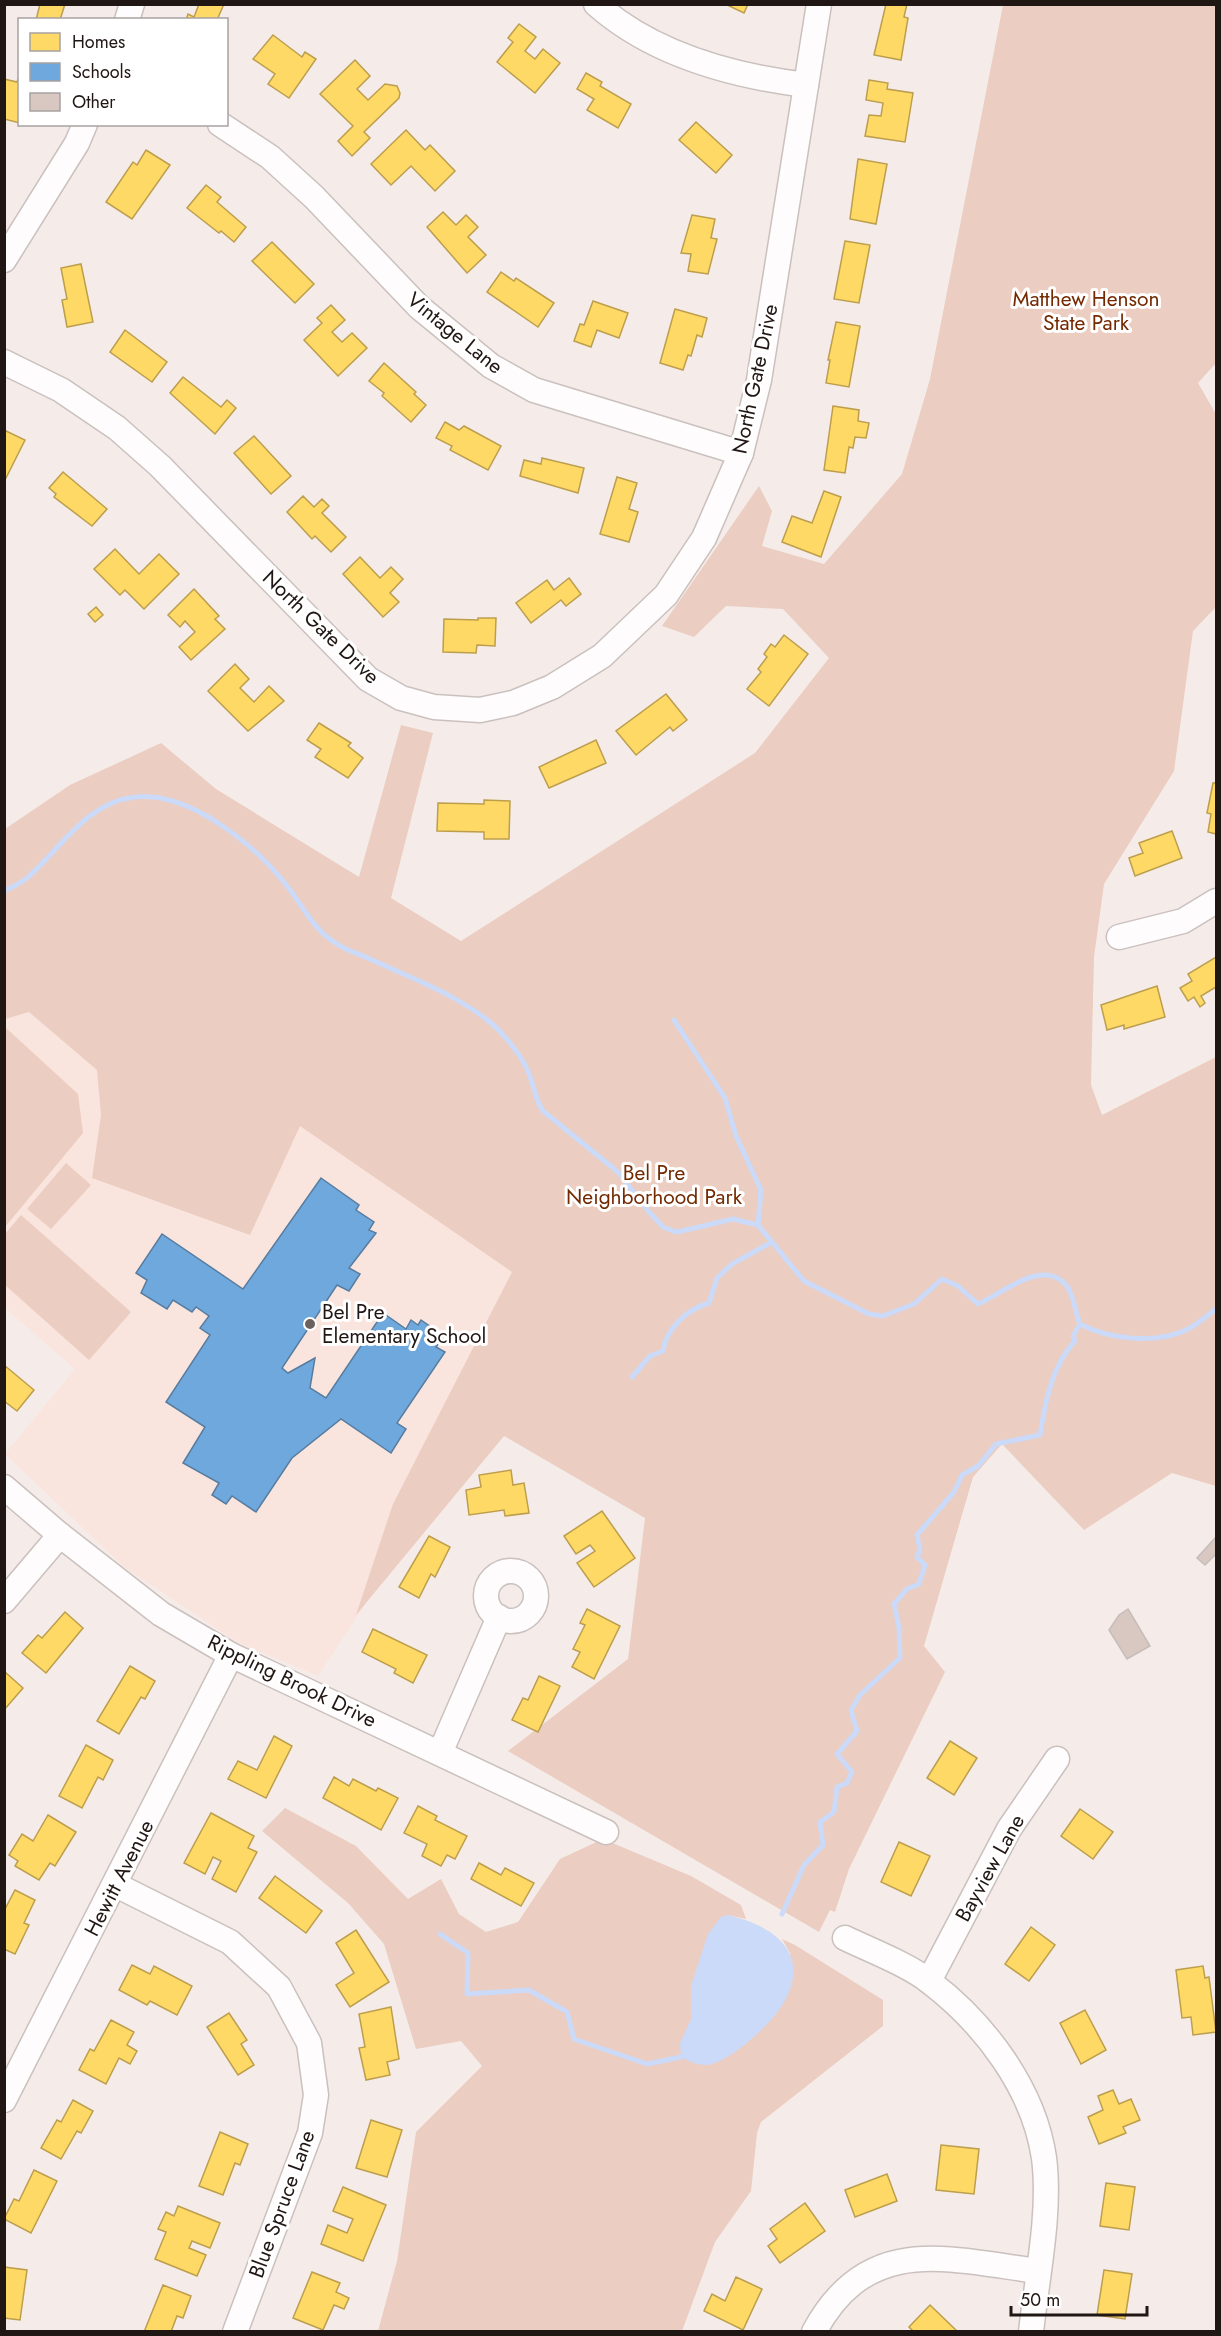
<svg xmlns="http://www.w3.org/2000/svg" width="1221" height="2336" viewBox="0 0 1221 2336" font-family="Jost,sans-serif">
<rect width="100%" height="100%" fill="#f5ece9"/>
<polygon fill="#f9e5dd" points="4,993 342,1023 611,1341 490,1414 318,1676 237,1642 124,1567 5,1454 75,1369 5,1308"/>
<g fill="#ebcdc1">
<polygon points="1003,5 1216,5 1216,363 1198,383 1216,414 1216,607 1193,631 1174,771 1104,884 1094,957 1091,1085 1102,1115 1216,1057 1216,1486 1172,1473 1084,1530 1002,1444 973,1477 924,1646 945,1672 849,1869 835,1912 830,1910 819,1932 508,1751 628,1659 645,1518 504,1436 356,1615 393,1504 512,1272 300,1126 250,1235 92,1178 101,1115 97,1070 29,1012 5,1019 5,829 70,785 161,743 216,789 359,877 401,725 433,733 391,898 461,941 755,753 829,658 783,609 726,606 694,637 662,626 759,486 772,511 762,546 824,564 902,474 930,379"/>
<polygon points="6,1028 78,1094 83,1133 5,1227"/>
<polygon points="66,1163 91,1185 51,1229 27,1209"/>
<polygon points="21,1215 131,1312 89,1360 5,1285 5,1234"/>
<polygon points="285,1808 356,1846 408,1899 441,1879 459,1914 486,1932 518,1922 560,1859 603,1839 691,1876 741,1905 746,1919 727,1915 791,1955 782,1939 795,1945 883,2000 883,2026 761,2122 757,2133 751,2191 715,2242 682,2331 378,2331 397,2261 416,2132 482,2066 461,2041 416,2049 384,1944 348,1903 262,1831"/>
</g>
<path fill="#cadaf8" d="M727,1915c76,17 88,67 30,119 -12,11 -29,25 -45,30 -10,3 -22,-2 -31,-7l-1,-14 11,-24v-33l17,-52 13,-17z"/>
<g fill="#ffd966" stroke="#bc9e4d" stroke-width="1.5">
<polygon points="40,4 65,4 60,20 36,20"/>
<polygon points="199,4 224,4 217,20 186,20 188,14 194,17"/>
<polygon points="725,4 748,4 744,13"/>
<polygon points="886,4 907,4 904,17 908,18 901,60 874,55"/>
<polygon points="519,24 536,37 525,51 535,59 543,49 560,63 535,93 497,62 513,42 508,38"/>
<polygon points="273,35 302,57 305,52 316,59 289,98 268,84 275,74 253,59"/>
<polygon points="355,60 370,76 357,89 368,100 385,84 397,86 400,93 399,98 364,132 370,138 352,156 338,141 353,126 320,94"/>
<polygon points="586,73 602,82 600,86 631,104 618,128 587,110 594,99 577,89"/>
<polygon points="20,74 20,123 4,119 4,79 17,82"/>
<polygon points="869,80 888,83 887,89 913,93 905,142 865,136 869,115 881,116 883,103 866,100"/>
<polygon points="696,122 732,155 716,173 679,140"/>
<polygon points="406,130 425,150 430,145 455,171 435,191 411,166 391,185 371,164"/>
<polygon points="146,150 170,165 132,219 106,202 133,162 137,165"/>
<polygon points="858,159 887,164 876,224 850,219"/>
<polygon points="206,185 221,197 217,202 246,227 234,242 221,231 219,233 187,208"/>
<polygon points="443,212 456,225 466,215 478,227 468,237 486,255 467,273 427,227"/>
<polygon points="692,215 715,219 711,238 717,239 708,274 688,271 691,254 681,253"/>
<polygon points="845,241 870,245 859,303 834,299"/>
<polygon points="272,242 314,284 295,303 252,261"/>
<polygon points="81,264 93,322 67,327 62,300 67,299 61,268"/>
<polygon points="501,272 514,281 516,278 554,303 538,327 487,292"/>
<polygon points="593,301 628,313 619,338 597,330 591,347 574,341 580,324 584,325"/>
<polygon points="331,305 345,320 332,332 342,342 352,333 367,348 338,376 304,340 322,323 317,318"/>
<polygon points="675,309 707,318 702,337 697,335 691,356 688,355 683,370 660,363"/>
<polygon points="836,322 860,326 849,387 826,383 830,360 828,360"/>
<polygon points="125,330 167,362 152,382 110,352"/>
<polygon points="384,363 416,392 414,394 426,405 411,422 382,396 384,393 369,381"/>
<polygon points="183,377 221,407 227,400 236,408 215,434 170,393"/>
<polygon points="833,406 859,410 858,421 869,423 866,438 855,437 853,448 849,447 845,473 824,470"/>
<polygon points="445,422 459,430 464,426 501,446 488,470 450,450 452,446 436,438"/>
<polygon points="4,430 25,440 4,482"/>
<polygon points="254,436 291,476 271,494 234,453"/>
<polygon points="542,458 584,468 578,493 520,476 524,460 541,464"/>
<polygon points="63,472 107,509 92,526 54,497 56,494 49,488"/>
<polygon points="617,477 637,483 629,509 638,512 629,542 600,534"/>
<polygon points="824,491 841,497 821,557 782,542 792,516 812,523"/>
<polygon points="303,496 314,507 322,499 329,506 322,513 346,537 331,552 315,536 312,539 287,512"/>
<polygon points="115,549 139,574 159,554 179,574 144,609 125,590 120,595 94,569"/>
<polygon points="360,557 380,578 391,567 403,579 390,593 399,602 383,617 343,574"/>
<polygon points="569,578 581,594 566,606 561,600 531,623 516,603 547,580 554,590"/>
<polygon points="194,589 219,616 215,619 225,629 191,660 179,647 195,632 185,621 180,627 168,615"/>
<polygon points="96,607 103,615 95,622 88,614"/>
<polygon points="478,618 496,618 495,646 477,645 476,653 443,652 444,619 478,620"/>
<polygon points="784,635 808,654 769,706 747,689 761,672 758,669 767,657 764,654 771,644 775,647"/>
<polygon points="235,664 249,679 240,688 254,702 269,686 284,701 248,731 208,691"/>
<polygon points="666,694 687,720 673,731 670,727 636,755 616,731"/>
<polygon points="319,723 351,743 348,746 363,758 348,778 315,757 321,749 307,740"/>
<polygon points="596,740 606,763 549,788 539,767"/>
<polygon points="1213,783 1216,783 1216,834 1208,832 1211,814 1207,813"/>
<polygon points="484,800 510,801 509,839 484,839 484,832 437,831 438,803 484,804"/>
<polygon points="1172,831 1182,858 1135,876 1129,858 1143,853 1139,843"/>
<polygon points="1216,957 1216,987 1201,996 1205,1003 1200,1007 1194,997 1188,1001 1180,988 1192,981 1188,974"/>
<polygon points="1157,986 1165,1017 1124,1029 1124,1025 1107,1030 1101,1005"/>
<polygon points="4,1365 34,1390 17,1411 4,1401"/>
<polygon points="511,1470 513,1485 524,1483 529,1513 505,1516 504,1510 469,1515 466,1490 481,1487 479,1475"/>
<polygon points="602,1511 635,1558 594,1587 577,1563 595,1551 590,1545 576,1554 564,1536"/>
<polygon points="429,1536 450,1547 435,1577 431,1574 419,1598 399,1587"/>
<polygon points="587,1609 620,1626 594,1679 572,1667 580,1652 573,1649 585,1625 580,1623"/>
<polygon points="65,1612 83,1628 46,1673 22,1653 38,1635 42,1638"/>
<polygon points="373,1629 427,1655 413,1683 394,1673 396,1669 362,1652"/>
<polygon points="130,1666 155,1681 145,1699 141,1697 119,1734 97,1721"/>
<polygon points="5,1672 23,1688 4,1710 4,1673"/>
<polygon points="539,1676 560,1686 538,1732 512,1720 523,1698 528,1700"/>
<polygon points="274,1736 292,1746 266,1798 228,1779 238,1761 257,1770"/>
<polygon points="950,1741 977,1758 954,1795 927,1778"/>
<polygon points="86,1745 113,1760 103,1780 98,1777 82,1808 59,1796"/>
<polygon points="334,1777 349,1786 353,1779 376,1791 378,1788 398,1798 381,1830 323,1798"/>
<polygon points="418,1806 437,1816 435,1820 467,1836 455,1859 447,1855 441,1866 422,1856 427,1844 404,1833"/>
<polygon points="1080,1809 1113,1832 1093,1859 1061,1836"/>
<polygon points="211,1813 254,1836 248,1848 257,1852 236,1892 212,1879 221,1861 213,1857 205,1874 184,1863"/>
<polygon points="48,1815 76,1832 55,1866 50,1863 39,1880 15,1866 18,1861 9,1855 22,1834 33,1841"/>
<polygon points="899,1842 930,1856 911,1896 881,1882"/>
<polygon points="479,1863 501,1875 505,1868 534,1883 521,1906 471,1879"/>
<polygon points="275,1876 322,1911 306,1933 259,1898"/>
<polygon points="15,1890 35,1900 24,1923 29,1925 15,1954 4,1949 4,1911"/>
<polygon points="1031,1927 1055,1945 1029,1981 1005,1964"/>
<polygon points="356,1930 389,1982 350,2007 336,1985 354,1973 336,1943"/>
<polygon points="132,1965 150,1974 154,1966 192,1986 177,2015 150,2001 147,2005 119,1990"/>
<polygon points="1203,1966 1205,1978 1209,1977 1216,2032 1193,2035 1191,2017 1182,2018 1176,1970"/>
<polygon points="391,2007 399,2059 387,2062 390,2075 366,2080 359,2048 365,2047 359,2014"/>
<polygon points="1085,2010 1106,2050 1081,2064 1060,2023"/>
<polygon points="229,2013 247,2040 241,2044 254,2065 238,2075 207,2027"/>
<polygon points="111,2020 134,2032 127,2045 137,2051 130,2064 119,2058 106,2084 79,2070 90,2049 94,2051"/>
<polygon points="1113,2090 1119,2104 1131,2099 1140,2120 1123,2127 1126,2133 1099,2144 1088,2117 1103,2110 1098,2096"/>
<polygon points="73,2100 93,2111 81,2133 77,2131 61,2159 41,2148 57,2120 61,2122"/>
<polygon points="371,2120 402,2130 387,2177 356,2168"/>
<polygon points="220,2132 248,2144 240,2165 235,2163 223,2195 199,2186"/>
<polygon points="941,2145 979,2149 974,2194 936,2190"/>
<polygon points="34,2170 57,2181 31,2233 4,2219 14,2199 19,2201"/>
<polygon points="887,2174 897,2201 855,2217 845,2190"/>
<polygon points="1106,2183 1135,2187 1129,2230 1100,2226"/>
<polygon points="343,2187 386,2205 363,2261 321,2244 328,2225 347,2233 353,2219 333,2211"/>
<polygon points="805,2203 825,2231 780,2263 768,2246 777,2239 770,2229"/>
<polygon points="178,2206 220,2223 210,2248 192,2241 189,2248 206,2255 197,2276 155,2259 166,2232 158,2229 166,2212 174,2216"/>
<polygon points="4,2267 27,2270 20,2320 4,2318"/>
<polygon points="1104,2270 1132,2274 1125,2319 1097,2315"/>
<polygon points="312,2272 340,2283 336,2292 349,2298 344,2309 334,2305 323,2330 293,2318"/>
<polygon points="736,2277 762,2289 743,2330 704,2311 712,2294 725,2301"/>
<polygon points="163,2285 191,2296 183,2318 177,2316 171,2332 144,2332"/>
<polygon points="930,2305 958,2332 914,2332 909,2327"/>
</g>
<polygon fill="#6fa8dc" stroke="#577ca0" stroke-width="1.5" points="321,1178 359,1205 356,1210 374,1222 369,1230 376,1233 349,1268 360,1274 349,1291 337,1285 282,1368 288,1373 315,1358 310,1388 326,1398 383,1313 406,1329 411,1320 418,1325 421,1320 444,1336 436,1347 445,1352 397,1423 406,1429 391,1453 341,1419 292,1458 256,1512 232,1496 226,1504 212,1495 219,1483 183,1463 205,1427 166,1402 210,1335 200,1328 209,1316 196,1307 192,1312 173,1300 167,1309 141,1293 147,1280 136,1273 162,1234 243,1289"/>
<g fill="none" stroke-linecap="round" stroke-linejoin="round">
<g stroke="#cadaf8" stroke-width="5">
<path d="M4,891c8,-4 18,-8 24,-14 33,-29 59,-75 107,-80 55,-6 121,49 152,89 17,21 26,44 50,58 10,7 23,10 33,15 41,19 86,35 121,64 13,11 29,31 36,46 7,14 7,29 16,42l75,61 31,40 14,15 13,5 10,-2 47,-11 25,6 46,56 65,33 14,2 31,-12 28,-25 16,7 20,18c22,-9 65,-47 88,-19 8,9 9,28 14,39 30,16 79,21 110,4 9,-5 18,-13 26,-19"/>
<polyline points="674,1020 725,1098 736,1136 761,1190 758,1225"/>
<path d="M632,1377l18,-21 13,-5c3,-23 25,-42 46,-48l8,-25 15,-14 40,-22"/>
<path d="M782,1914l22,-49 19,-20 -3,-23 14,-10 3,-25 10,-4 5,-11 -15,-18 20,-23 -6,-21 9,-15 40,-37 -1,-31 -5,-23 13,-15 12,-5 6,-19 -8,-8 3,-8 -3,-14 37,-43 8,-17 16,-9 18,-22 44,-9c5,-32 12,-70 35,-94l-2,-5 7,-12"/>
<polyline points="440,1934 468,1953 467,1994 529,1990 567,2012 574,2039 647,2064 681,2057"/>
</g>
</g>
<g fill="#d8c8c1" stroke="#c6bdba" stroke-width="1.5">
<polygon points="1216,1537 1216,1554 1205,1565 1197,1558"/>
<polygon points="1128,1609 1150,1646 1127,1659 1109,1630 1119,1615"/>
</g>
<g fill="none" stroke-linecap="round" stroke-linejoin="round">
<defs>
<g id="minor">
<path d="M596,4c56,50 137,72 210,81"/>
<polyline points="127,20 132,4"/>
<polyline points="220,124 270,157 314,197 419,307 491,366 534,390 741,453"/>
<polyline points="4,260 77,143 85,124"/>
<polyline points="4,362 61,390 117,428 160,466 368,679 401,698 434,707 480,710 513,703 552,687 602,656 666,595 704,538 741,453 759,380 819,4"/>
<polyline points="1119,937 1183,921 1216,901"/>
<polyline points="4,1487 60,1535 161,1614 231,1655 606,1832"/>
<circle cx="511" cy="1596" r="25"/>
<polyline points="4,1601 60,1535"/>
<polyline points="440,1753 499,1617"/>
<polyline points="116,1885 230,1942 279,1987 309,2043 316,2095 310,2133 235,2332"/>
<path d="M845,1938c25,12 64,27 85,44 55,42 104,107 114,176 7,54 -7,119 -13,174"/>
<polyline points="929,1981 1009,1829 1057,1759"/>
<polyline points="4,2100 231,1655"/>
<path d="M814,2332c53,-99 133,-73 224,-61"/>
</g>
</defs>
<use href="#minor" stroke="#cac1be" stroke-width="27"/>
<use href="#minor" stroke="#fefcfc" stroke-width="24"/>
</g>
<circle fill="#6b615e" stroke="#fff" stroke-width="2" cx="310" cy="1324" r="6"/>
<g text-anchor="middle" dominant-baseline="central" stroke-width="6" stroke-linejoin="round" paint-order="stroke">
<g font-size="21" fill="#732901" stroke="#fff">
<text x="1086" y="299">Matthew Henson<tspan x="1086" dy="24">State Park</tspan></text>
<text x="654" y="1173">Bel Pre<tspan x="654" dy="24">Neighborhood Park</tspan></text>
</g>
<g font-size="21" fill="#201613" stroke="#fff">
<text transform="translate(455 333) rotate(39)">Vintage Lane</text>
<text transform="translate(755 379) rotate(-78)">North Gate Drive</text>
<text transform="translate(321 627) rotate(44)">North Gate Drive</text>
<text transform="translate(292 1681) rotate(26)">Rippling Brook Drive</text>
<text transform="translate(990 1868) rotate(-61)">Bayview Lane</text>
<text transform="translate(119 1878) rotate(-63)">Hewitt Avenue</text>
<text transform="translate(282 2204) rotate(-70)">Blue Spruce Lane</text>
</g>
<g font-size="21" fill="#201613" stroke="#fff" text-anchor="start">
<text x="322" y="1312">Bel Pre<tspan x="322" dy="24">Elementary School</tspan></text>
</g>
</g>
<rect width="1221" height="2336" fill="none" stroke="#201613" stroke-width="12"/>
<rect x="18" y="18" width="210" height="108" fill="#ffffff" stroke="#a6a2a1" stroke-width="1.5"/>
<rect x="30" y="33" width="30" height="18" fill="#ffd966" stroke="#a6a2a1" stroke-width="1.5"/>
<text x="72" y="48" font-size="18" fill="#201613">Homes</text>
<rect x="30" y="63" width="30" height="18" fill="#6fa8dc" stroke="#a6a2a1" stroke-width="1.5"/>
<text x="72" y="78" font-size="18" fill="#201613">Schools</text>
<rect x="30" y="93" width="30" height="18" fill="#d8c8c1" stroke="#a6a2a1" stroke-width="1.5"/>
<text x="72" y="108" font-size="18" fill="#201613">Other</text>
<path d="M1011 2306v9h136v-9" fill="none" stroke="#201613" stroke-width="3"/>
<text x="1020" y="2306" font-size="18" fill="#201613" stroke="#ffffff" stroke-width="4.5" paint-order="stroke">50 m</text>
</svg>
